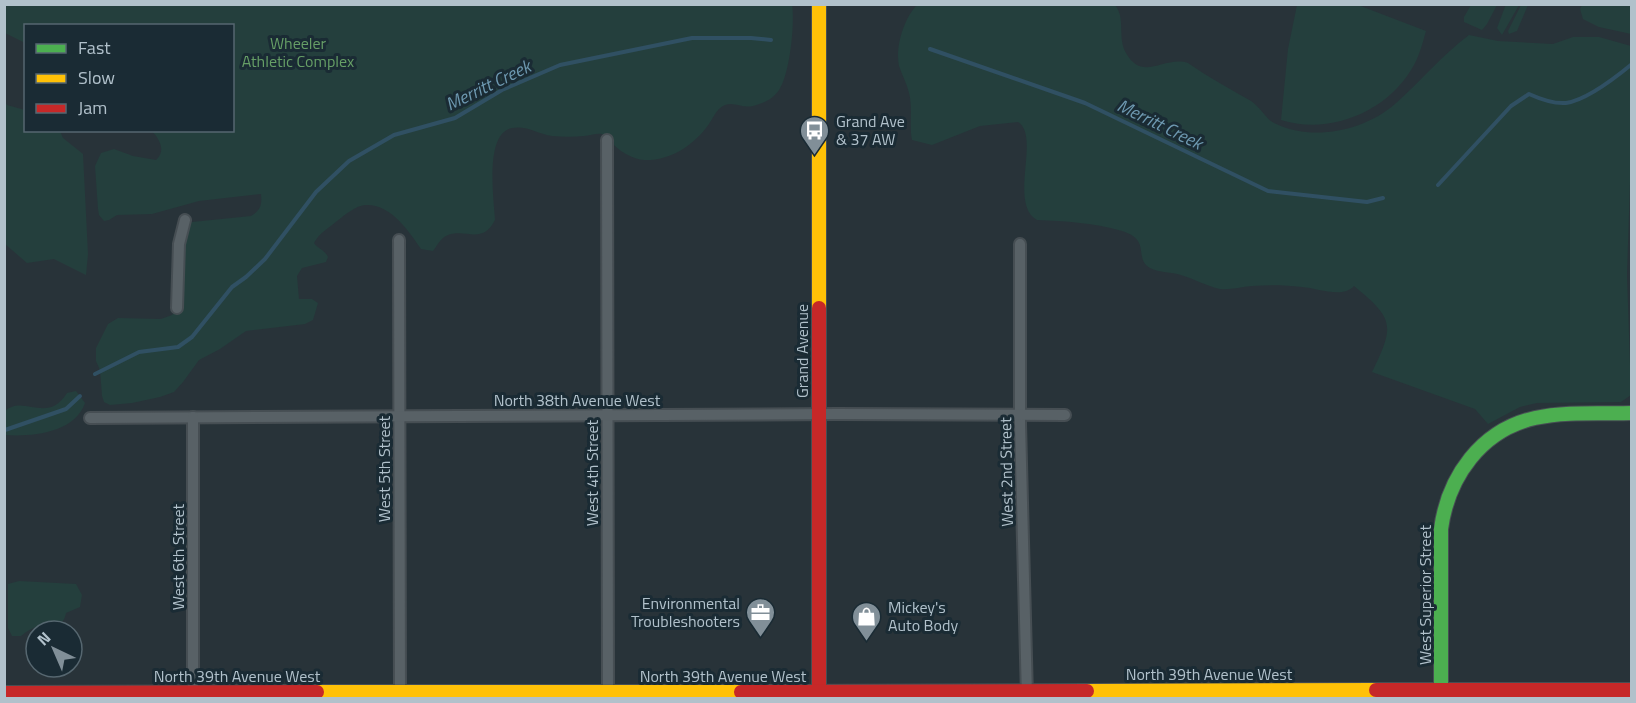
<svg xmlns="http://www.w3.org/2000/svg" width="1636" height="703" viewBox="0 0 1636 703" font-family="'Titillium Web',sans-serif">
<rect width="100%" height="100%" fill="#283339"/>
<g fill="#243f3d">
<path d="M792,4c3,19 -2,70 -13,86 -6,9 -15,13 -26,16 -13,3 -22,-8 -34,3 -5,5 -8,13 -13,19 -15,19 -37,33 -62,32 -10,-1 -22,-7 -29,-14 -5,-5 -5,-10 -13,-12 -6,-1 -12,2 -18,2 -10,1 -21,1 -32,0 -13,-2 -26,-11 -40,-8 -28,5 -18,72 -17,92 -13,26 -30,7 -49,16 -6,3 -9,10 -13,15l-12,-2c-12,-18 -31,-46 -56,-44 -10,1 -20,10 -28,16 -9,8 -17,11 -23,22 4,6 11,7 14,14l-2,5 -24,6 -5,8 2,23h13l6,4 -5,17 -8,4 -59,7 -26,18 -21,11 -16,22 -9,10 -14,5 -28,6 -22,2 -6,-3 -2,-6 -2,-26 -4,-9v-13l12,-24 10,-6 43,1 11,-4 8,-8 3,-72 9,-13 59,-6c10,-6 11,-11 10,-22l-62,7 -47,13 -35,1 -8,5 -5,1 -5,-6 -1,-6 -3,-43 6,-13 13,-4 19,7 23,4c10,-9 4,-20 -4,-29l80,-1v-104h-206l-1,17 -20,-10 -1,-28z"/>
<polygon points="1506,4 1519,5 1502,35 1497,28"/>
<path d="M917,5h198c11,13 2,32 11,48 17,30 38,2 62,10 20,14 42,26 63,38 9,6 16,19 23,22 38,19 90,8 121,-19 25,-22 47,-49 74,-69l29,6 55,3 20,-7h26l32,9v105l-4,124 4,120 -10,7 -84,1 -17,4 -32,17 -13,-15 -103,-37c23,-47 22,-53 -18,-86 -12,13 -36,2 -52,1 -17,-2 -34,-2 -50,-1 -11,1 -22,4 -32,3 -14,-3 -25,-10 -39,-14 -9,-3 -22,-2 -31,-7 -17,-10 2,-28 -28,-37 -27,-8 -57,-10 -85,-11 -29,-16 4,-84 -19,-98l-38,4 -48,19 -20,-5c-3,-15 1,-32 -3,-47 -2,-9 -7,-18 -10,-27 -4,-19 5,-48 18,-61z"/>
<path d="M1297,5h61l68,26c-4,14 -7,27 -15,39 -26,43 -83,65 -130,50l7,-71z"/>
<polygon points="1471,5 1497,5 1487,24 1482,30 1464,22 1464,17"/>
<polygon points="1521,5 1528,5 1517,31 1509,34 1508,31"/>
<polygon points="1582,5 1631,5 1631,34 1599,27 1583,19 1580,9"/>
<polygon points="4,100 7,105 25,110 26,130 60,131 63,138 83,154 88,254 86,275 54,259 27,263 5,244"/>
<path d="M76,391l9,12c-10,30 -54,34 -80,32v-24c19,-17 42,14 62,-18z"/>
<path d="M19,581l57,3 6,11 -2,12 -14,6c-3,15 -11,10 -23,12 -9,2 -15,5 -22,11h-9l-4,-8v-44z"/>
</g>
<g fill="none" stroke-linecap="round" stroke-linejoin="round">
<g stroke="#305063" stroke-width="4">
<polyline points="930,49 1085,103 1268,191 1367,202 1383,198"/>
<path d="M1438,185l73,-79 18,-12c11,5 24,10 37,9 21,-3 49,-25 66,-39"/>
<polyline points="95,374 139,352 178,347 192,337 232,287 246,277 265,259 316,192 349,161 394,135 455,118 502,90 560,65 692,38 751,38 771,40"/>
<polyline points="5,430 66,409 80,396"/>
</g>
<defs>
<g id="street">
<polyline points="607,140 608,698"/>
<polyline points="399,240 400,698"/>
<polyline points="1020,244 1020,424 1027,697"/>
<polyline points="177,308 179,244 185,220"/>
<polyline points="90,418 837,414 1065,415"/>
<polyline points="193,698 193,417"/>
</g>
<path id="fast" d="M1441,698v-169c7,-52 40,-99 94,-111 32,-7 65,-4 97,-5"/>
<g id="slow">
<polyline points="819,4 819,308"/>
<polyline points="1087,691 1376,690"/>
<polyline points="317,692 741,692"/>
</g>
<g id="jam">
<polyline points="819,308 819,698"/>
<polyline points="1376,690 1632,690"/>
<polyline points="741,692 1087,691"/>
<polyline points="4,693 317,692"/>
</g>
</defs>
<use href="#street" stroke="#464e53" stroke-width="14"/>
<use href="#fast" stroke="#464e53" stroke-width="16"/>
<use href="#slow" stroke="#464e53" stroke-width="16"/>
<use href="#jam" stroke="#464e53" stroke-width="16"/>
<use href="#street" stroke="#586166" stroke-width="10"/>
<use href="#fast" stroke="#4caf50" stroke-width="14"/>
<use href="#slow" stroke="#ffc107" stroke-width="14"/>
<use href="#jam" stroke="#c62828" stroke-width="14"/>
</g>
<defs>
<symbol id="bus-pin" viewBox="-11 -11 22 30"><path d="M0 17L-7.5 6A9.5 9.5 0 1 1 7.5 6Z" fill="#818f98" stroke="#1a2b34"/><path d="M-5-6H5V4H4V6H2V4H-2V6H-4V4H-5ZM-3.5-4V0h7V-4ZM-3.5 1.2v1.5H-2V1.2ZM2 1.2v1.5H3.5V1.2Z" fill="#fff"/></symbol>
<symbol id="office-pin" viewBox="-11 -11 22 30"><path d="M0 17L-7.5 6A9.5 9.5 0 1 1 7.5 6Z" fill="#818f98" stroke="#1a2b34"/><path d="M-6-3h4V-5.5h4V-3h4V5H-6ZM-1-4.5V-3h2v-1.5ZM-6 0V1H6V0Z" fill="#fff"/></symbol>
<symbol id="shop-pin" viewBox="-11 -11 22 30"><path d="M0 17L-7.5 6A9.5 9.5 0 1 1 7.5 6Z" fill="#818f98" stroke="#1a2b34"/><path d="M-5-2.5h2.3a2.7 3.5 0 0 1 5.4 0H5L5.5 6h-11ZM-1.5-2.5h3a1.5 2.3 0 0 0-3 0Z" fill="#fff"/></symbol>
</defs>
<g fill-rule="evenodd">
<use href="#bus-pin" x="798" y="114" width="33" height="45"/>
<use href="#office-pin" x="744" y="596" width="33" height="45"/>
<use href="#shop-pin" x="850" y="600" width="33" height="45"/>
</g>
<g text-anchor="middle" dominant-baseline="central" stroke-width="6" stroke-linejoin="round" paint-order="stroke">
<g font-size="16" fill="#669e66" stroke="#1a2b34">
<text x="298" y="43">Wheeler<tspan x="298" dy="18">Athletic Complex</tspan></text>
</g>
<g font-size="16" fill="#b1c1cb" stroke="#1a2b34" text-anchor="start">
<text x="836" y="121">Grand Ave<tspan x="836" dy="18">&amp; 37 AW</tspan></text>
<text x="740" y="603" text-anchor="end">Environmental<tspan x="740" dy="18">Troubleshooters</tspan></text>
<text x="888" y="607">Mickey's<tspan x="888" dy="18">Auto Body</tspan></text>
</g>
<g font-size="16" fill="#b1c1cb" stroke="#1a2b34">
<text transform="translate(802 351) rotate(-90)">Grand Avenue</text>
<text x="577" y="400">North 38th Avenue West</text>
<text transform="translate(384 469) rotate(-90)">West 5th Street</text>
<text transform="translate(1006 472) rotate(-91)">West 2nd Street</text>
<text transform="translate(592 473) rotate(-90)">West 4th Street</text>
<text transform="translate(178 557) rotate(-90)">West 6th Street</text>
<text transform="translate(1425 595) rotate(-90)">West Superior Street</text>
<text x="1209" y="674">North 39th Avenue West</text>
<text x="237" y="676">North 39th Avenue West</text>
<text x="723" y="676">North 39th Avenue West</text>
</g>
<g font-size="18" font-style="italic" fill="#6e99b1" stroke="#1a2b34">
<text transform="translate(488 85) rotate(-26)">Merritt Creek</text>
<text transform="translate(1160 124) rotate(26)">Merritt Creek</text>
</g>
</g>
<rect width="1636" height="703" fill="none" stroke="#b1c1cb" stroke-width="12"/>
<rect x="24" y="24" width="210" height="108" fill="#1a2b34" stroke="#566770" stroke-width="1.5"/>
<rect x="36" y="44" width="30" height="9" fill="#4caf50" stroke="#566770" stroke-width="1.5"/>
<text x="78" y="54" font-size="18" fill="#b1c1cb">Fast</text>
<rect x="36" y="74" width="30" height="9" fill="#ffc107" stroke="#566770" stroke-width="1.5"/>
<text x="78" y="84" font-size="18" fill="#b1c1cb">Slow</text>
<rect x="36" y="104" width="30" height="9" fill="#c62828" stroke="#566770" stroke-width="1.5"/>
<text x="78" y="114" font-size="18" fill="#b1c1cb">Jam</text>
<g transform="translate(54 649) rotate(316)"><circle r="28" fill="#1a2b34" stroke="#566770" stroke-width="1.5"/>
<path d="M0-4.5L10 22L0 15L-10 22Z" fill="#818f98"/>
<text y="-9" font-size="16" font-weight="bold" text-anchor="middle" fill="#b1c1cb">N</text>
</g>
</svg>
